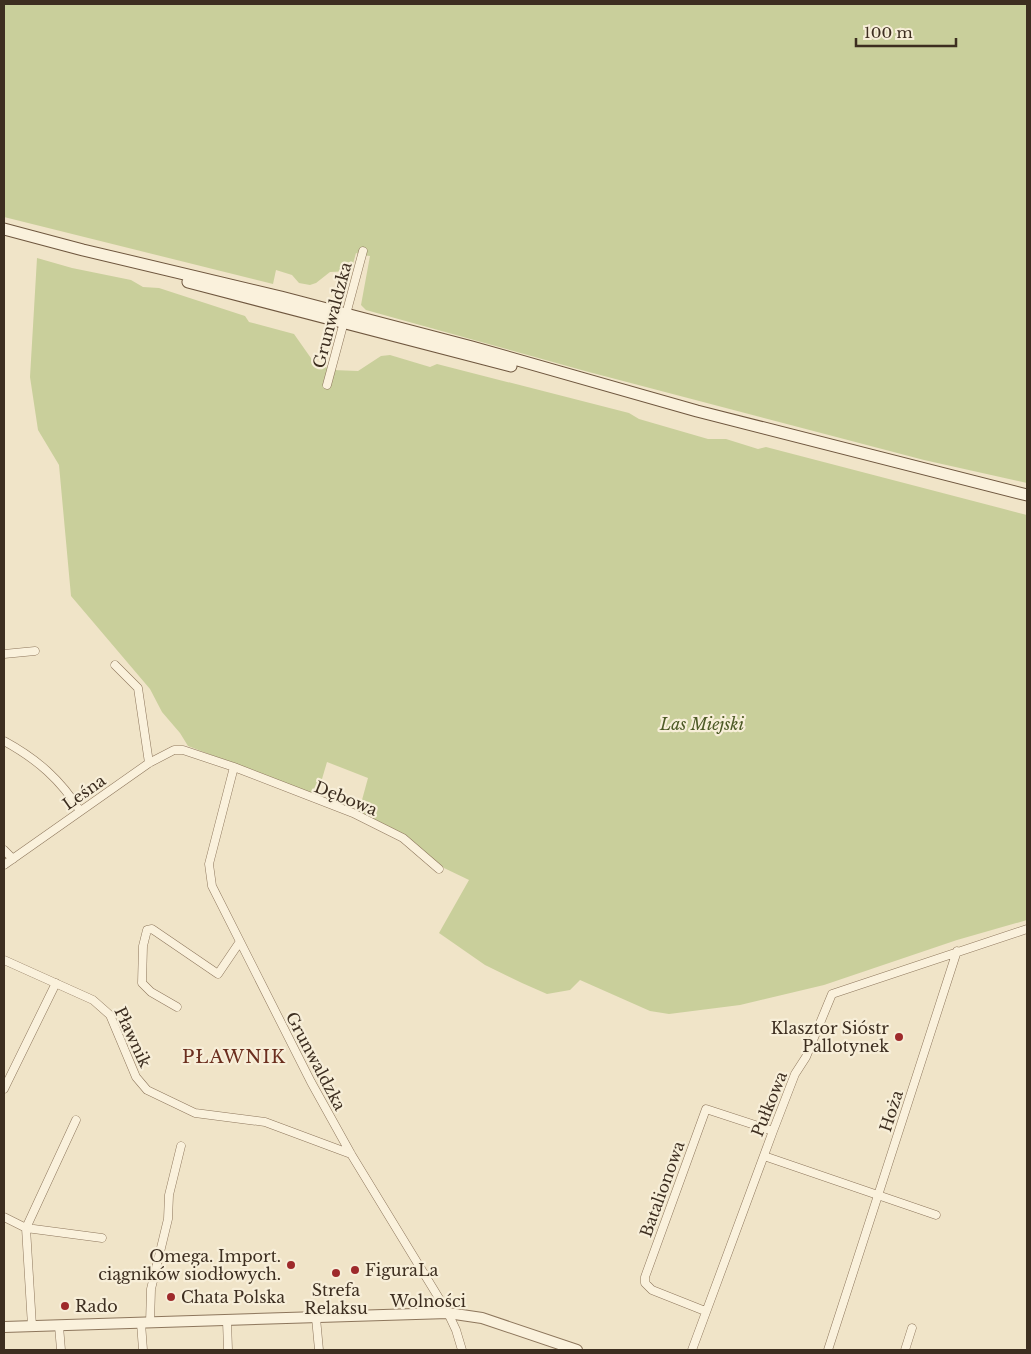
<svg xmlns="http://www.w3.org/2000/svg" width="1031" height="1354" viewBox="0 0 1031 1354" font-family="'Libre Baskerville',serif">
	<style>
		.green { fill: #c9cf9b }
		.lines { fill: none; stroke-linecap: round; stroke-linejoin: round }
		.minor-casing { stroke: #8d765c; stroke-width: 9 }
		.tertiary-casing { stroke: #8d765c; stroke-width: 12 }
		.secondary-casing { stroke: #6f573f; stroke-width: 13 }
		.minor { stroke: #faf1dc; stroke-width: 8 }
		.tertiary { stroke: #faf1dc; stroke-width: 10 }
		.secondary { stroke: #faf1dc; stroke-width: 11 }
		.poi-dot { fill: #9e2a2b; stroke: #f7eed8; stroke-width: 2 }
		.labels { text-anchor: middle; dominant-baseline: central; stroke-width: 4.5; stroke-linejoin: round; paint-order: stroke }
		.street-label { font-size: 16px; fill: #3d2e20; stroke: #f7eed8 }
		.park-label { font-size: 16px; font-style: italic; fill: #4d5a26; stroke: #f7eed8 }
		.poi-label { font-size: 16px; fill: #3d2e20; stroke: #f7eed8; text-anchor: start }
		.neighbourhood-label { font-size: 18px; letter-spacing: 1px; fill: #6b2e1e; stroke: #f7eed8 }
	</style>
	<rect width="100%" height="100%" fill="#f0e4c8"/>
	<path class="green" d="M 4,4 L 1027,4 L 1027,483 L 924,460 L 585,371 L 366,310 L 361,305 L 370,256 L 363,255 L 333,370 L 358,371 L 381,356 L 390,355 L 430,367 L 437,364 L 629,413 L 639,419 L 708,439 L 726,439 L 758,449 L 766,447 L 1027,515 L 1027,920 L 957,940 L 824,985 L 740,1005 L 669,1014 L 650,1011 L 580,980 L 570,990 L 547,994 L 522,983 L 485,965 L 439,933 L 469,880 L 444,868 L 404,835 L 359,811 L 368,778 L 327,762 L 317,796 L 188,746 L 180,733 L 162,712 L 150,689 L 71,596 L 59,465 L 38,430 L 30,377 L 37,258 L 72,268 L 131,280 L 143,287 L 159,288 L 245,316 L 249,322 L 294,334 L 313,361 L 332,370 L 363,255 L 356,253 L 351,271 L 330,272 L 316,283 L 310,285 L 299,283 L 292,275 L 276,270 L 273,284 L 4,217 Z"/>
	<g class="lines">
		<defs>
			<path id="minor" d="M 327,385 L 363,251
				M 4,654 L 35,651
				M 115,665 L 138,688 L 149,763
				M 4,741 C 37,759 61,780 80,811
				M 234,767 L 209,864 L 212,886 L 311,1082 L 351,1154 L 448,1313 L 456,1330 L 462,1350
				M 4,850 L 13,859
				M 4,865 L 149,763 L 174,750 L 183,750 L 234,767 L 353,813 L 403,838 L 439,869
				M 4,960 L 93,1000 L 110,1015 L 136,1077 L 147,1090 L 195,1113 L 265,1122 L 351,1154
				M 177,1007 L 151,992 L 142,983 L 143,946 L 147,930 L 152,929 L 218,974 L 239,943
				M 4,1089 L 56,983
				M 764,1156 L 936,1215
				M 4,1217 L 26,1228 L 102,1238
				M 705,1311 L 652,1290 L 645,1283 L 645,1277 L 706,1109 L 773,1131
				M 316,1318 L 319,1350
				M 227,1321 L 228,1350
				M 141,1323 L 143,1350
				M 150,1323 L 151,1289 L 168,1219 L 169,1195 L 181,1146
				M 32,1326 L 26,1228 L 76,1120
				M 59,1326 L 61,1350
				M 692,1350 L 773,1131 L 795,1074 L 806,1057 L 832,994 L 1027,929
				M 828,1350 L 957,951
				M 905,1350 L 912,1328"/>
			<path id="tertiary" d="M 4,1327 L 448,1313 L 482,1318 L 577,1350"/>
			<path id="secondary" d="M 4,229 L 83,250 L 281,297 L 472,347 L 697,411 L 1027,495
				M 188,282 L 511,366"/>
		</defs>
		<use href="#minor" class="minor-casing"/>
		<use href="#tertiary" class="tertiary-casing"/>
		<use href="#secondary" class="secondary-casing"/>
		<use href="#minor" class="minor"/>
		<use href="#tertiary" class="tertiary"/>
		<use href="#secondary" class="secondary"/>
	</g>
	<g class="poi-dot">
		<circle cx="899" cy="1037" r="5"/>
		<circle cx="291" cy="1265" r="5"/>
		<circle cx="355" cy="1270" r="5"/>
		<circle cx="336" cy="1273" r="5"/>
		<circle cx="171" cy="1297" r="5"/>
		<circle cx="65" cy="1306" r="5"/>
	</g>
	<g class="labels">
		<g class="street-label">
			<text transform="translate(332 315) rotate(-75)">Grunwaldzka</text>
			<text transform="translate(84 792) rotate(-35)">Leśna</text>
			<text transform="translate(346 798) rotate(22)">Dębowa</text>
			<text transform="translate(133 1037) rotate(65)">Pławnik</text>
			<text transform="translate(316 1061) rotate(62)">Grunwaldzka</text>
			<text transform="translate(769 1104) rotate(-68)">Pułkowa</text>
			<text transform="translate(891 1111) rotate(-72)">Hoża</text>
			<text transform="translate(662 1189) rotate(-70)">Batalionowa</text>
			<text x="428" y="1301">Wolności</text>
		</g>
		<g class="park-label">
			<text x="702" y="724">Las Miejski</text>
		</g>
		<g class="poi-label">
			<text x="889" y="1028" text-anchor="end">Klasztor Sióstr<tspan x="889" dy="18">Pallotynek</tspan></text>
			<text x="281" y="1256" text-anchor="end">Omega. Import.<tspan x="281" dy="18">ciągników siodłowych.</tspan></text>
			<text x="365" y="1270">FiguraLa</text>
			<text x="336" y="1290" text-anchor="middle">Strefa<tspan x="336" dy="18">Relaksu</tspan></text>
			<text x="181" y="1297">Chata Polska</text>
			<text x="75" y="1306">Rado</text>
		</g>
		<g class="neighbourhood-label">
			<text x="234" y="1057">PŁAWNIK</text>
		</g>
	</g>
	<rect width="1031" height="1354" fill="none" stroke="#3d2e20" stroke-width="10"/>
	<path d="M856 38v8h100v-8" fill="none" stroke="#3d2e20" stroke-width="2.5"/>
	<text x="864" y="38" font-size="15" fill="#3d2e20" stroke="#f7eed8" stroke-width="4" paint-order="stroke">100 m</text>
</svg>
